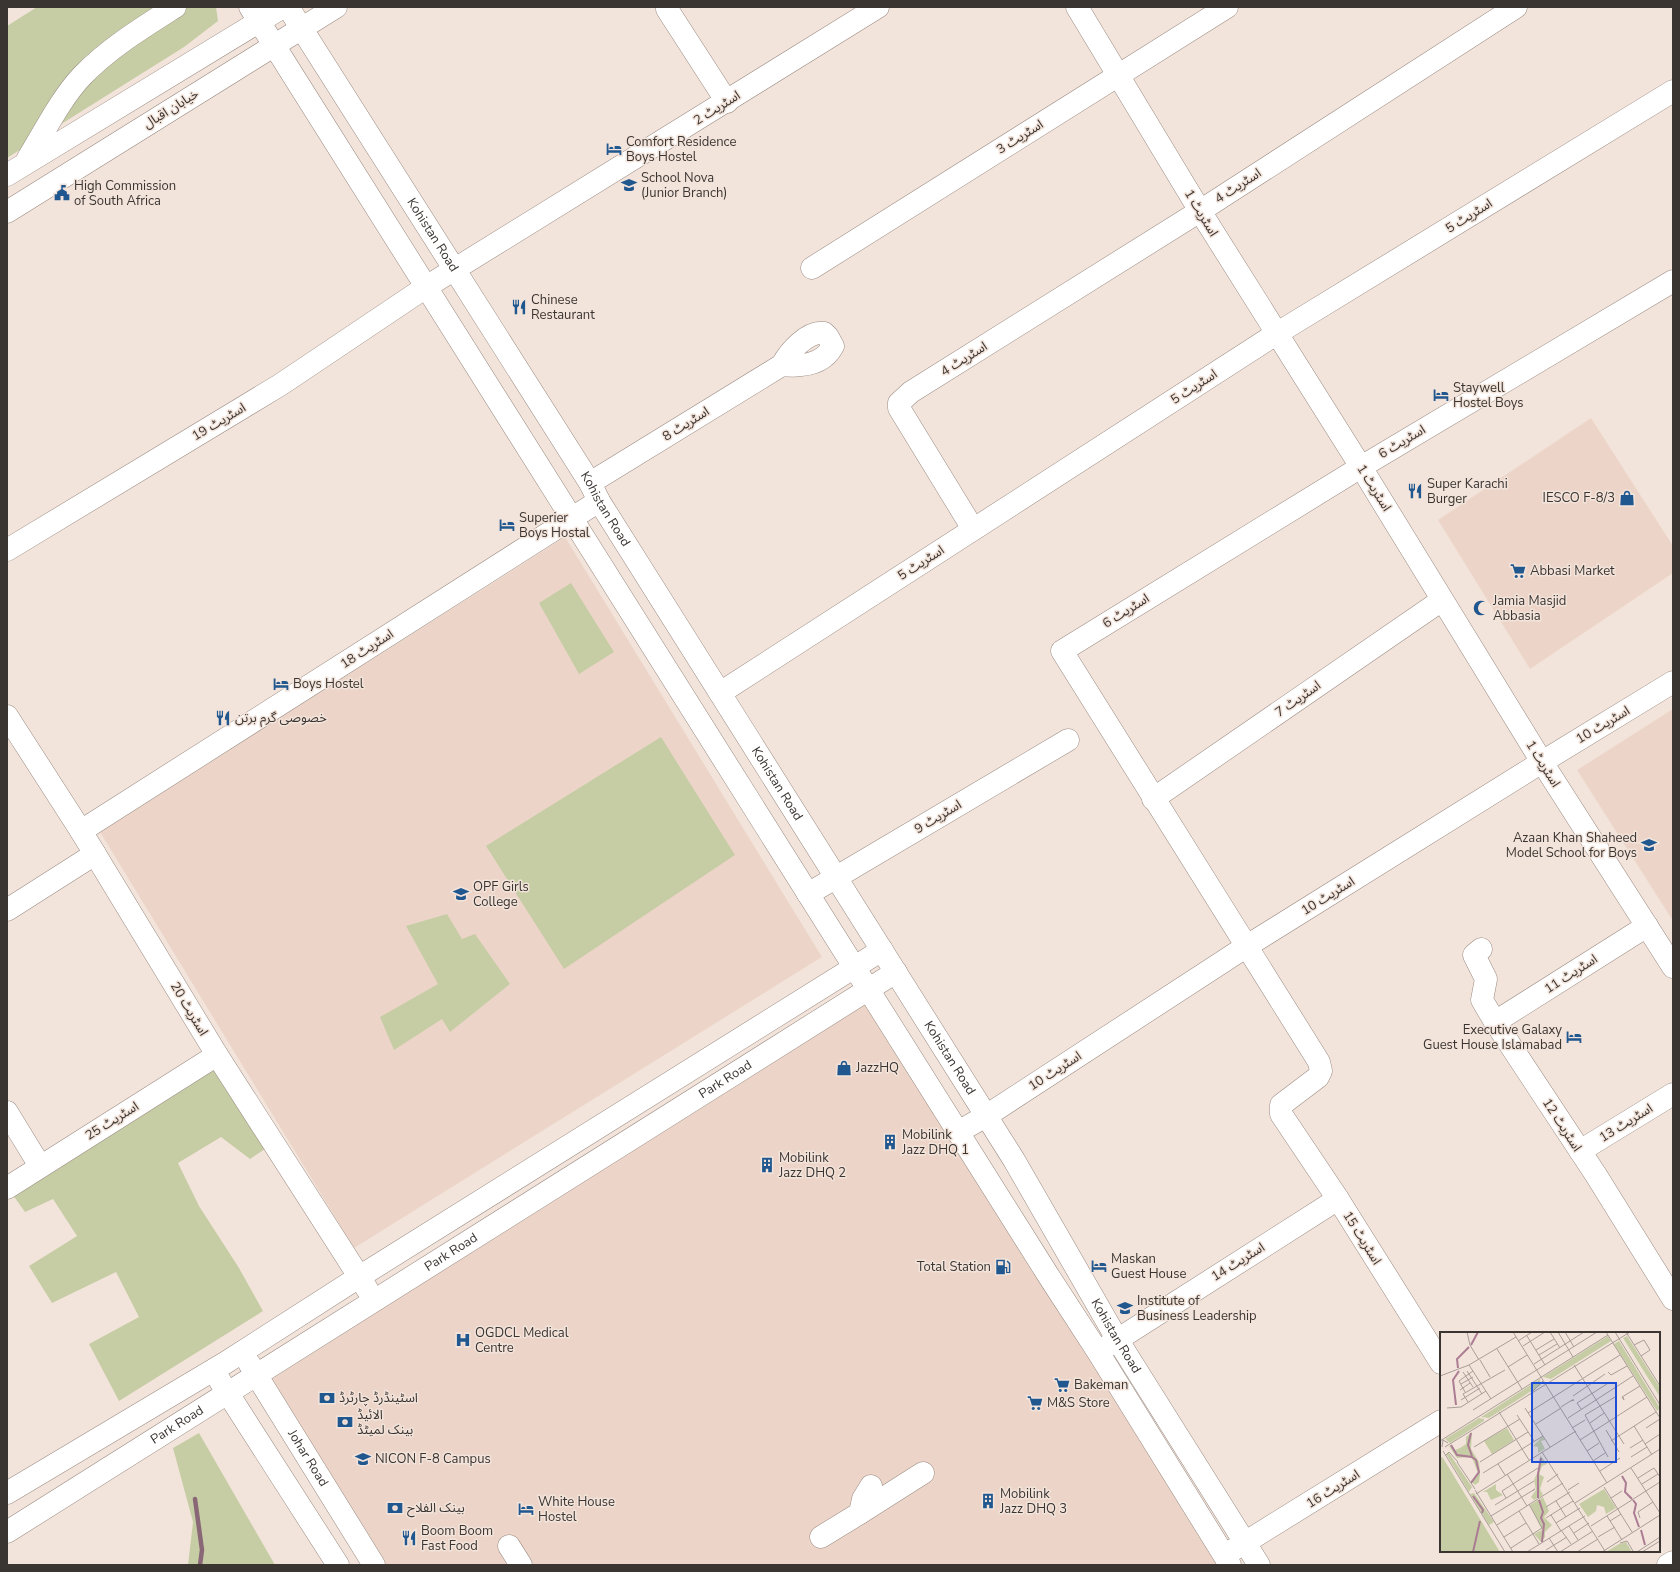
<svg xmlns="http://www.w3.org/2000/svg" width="1680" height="1572" viewBox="0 0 1680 1572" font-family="'Nunito Sans','Noto Sans Arabic',sans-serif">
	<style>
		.built { fill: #ecd5c8 }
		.green { fill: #c6cda4 }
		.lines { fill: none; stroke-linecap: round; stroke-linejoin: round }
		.stream { stroke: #896776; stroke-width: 4.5 }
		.minor-casing { stroke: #9b8c84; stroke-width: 23 }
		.major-casing { stroke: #9b8c84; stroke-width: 23 }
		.minor { stroke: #fff; stroke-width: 22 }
		.major { stroke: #fff; stroke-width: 22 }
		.labels { text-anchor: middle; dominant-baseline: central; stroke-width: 3; stroke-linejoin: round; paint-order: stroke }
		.street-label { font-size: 13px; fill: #3b3532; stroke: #f3e4db }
		.poi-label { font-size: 13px; fill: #3b3532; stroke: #f3e4db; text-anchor: start }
		.inset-river { fill: none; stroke: #ab7c93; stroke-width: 2 }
		.inset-road { fill: none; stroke: #a99e97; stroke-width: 1 }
		.view { fill: #1d4ed8; fill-opacity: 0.15; stroke: #1d4ed8; stroke-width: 2 }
		.inset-edge { fill: none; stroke: #3b3532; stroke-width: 2 }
	</style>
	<rect width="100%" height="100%" fill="#f3e4db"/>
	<path class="built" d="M 1591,418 L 1673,546 L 1673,573 L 1530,669 L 1438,520 Z
		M 565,537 L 822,957 L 354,1248 L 100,832 Z
		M 1673,709 L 1673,921 L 1577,770 Z
		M 868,990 L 1230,1565 L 374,1565 L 256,1376 Z"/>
	<path class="green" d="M 37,7 L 216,7 L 218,21 L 184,47 L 7,158 L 7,26 Z
		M 571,583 L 614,652 L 579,674 L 539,603 Z
		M 661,737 L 735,855 L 564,969 L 486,846 Z
		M 447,914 L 462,939 L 475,934 L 510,984 L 450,1032 L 442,1019 L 394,1050 L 380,1017 L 438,984 L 406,926 Z
		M 216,1066 L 265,1149 L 250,1159 L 221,1137 L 178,1163 L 199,1206 L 239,1268 L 263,1311 L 119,1401 L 89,1344 L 139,1317 L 116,1272 L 52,1303 L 29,1266 L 77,1236 L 53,1199 L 25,1212 L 10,1191 Z
		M 199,1433 L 275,1565 L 188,1565 L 193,1522 L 173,1448 Z"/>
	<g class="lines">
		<path class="stream" d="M 195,1499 L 202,1550 L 200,1565"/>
		<defs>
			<g id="minor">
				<path d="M 250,7 L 1048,1275 L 1098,1352 L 1230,1565"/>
				<path id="s1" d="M 288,7 L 590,483 L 599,501 L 1014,1160 L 1117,1339 L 1259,1565"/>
				<path d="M 1077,7 L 1200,211 L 1361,467 L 1542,762 L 1673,967"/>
				<path d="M 667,9 L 727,102"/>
				<path d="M 812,268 L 1227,7"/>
				<path d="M 590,483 L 782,365 C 789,352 807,331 824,333 L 828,337 L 833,346 C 823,365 801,367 782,365"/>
				<path d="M 973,529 L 899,408 L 899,403 L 911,392 L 1200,211 L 1516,7"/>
				<path d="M 7,550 L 280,385 L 426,287 L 878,7"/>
				<path d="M 720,693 L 1276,334 L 1673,91"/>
				<path d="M 7,716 L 81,831 L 217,1055 L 367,1289"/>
				<path d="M 1153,799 L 1442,600"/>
				<path d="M 81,831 L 599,501"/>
				<path d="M 808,894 L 1068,740"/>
				<path d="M 7,910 L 95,854"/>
				<path d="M 1481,949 L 1474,955 L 1486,979 L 1482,1000 L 1495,1022 L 1596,1175 L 1673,1299"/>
				<path d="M 1495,1022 L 1647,926"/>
				<path d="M 7,1112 L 40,1166"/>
				<path d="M 958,1132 L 986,1116 L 1247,946 L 1542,762 L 1673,682"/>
				<path d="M 1580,1151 L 1673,1094"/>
				<path d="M 7,1188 L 217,1055"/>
				<path d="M 1106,1347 L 1338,1199"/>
				<path id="s2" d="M 249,1363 L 374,1565"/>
				<path d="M 1441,1363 L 1338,1199 L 1281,1114 L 1281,1105 L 1318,1077 L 1321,1071 L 1319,1062 L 1062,651 L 1361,467 L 1673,281"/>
				<path d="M 220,1381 L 338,1565"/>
				<path d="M 7,1493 L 225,1363 L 359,1277 L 882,950"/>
				<path d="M 860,1513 L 923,1473"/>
				<path id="s3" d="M 7,1532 L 896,972"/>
				<path d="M 821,1537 L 860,1513 L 863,1499 L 871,1486"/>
				<path d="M 509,1546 L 521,1565"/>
				<path d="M 1233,1550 L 1441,1421"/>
				<path d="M 1668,1565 L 1673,1562"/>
			</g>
			<path id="major" d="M 27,160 C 43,134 61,98 82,76 C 109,48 142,28 175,7
				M 7,175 L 283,7
				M 7,212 L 336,7"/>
		</defs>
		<use href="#minor" class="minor-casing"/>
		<use href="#major" class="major-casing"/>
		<use href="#minor" class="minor"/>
		<use href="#major" class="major"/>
	</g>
	<defs>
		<symbol id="hotel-bare" viewBox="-9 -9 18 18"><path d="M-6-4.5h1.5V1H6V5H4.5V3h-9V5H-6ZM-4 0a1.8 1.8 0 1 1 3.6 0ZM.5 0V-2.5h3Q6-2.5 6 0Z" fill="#21578f" stroke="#f3e4db" stroke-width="2.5" paint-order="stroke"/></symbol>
		<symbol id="school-bare" viewBox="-9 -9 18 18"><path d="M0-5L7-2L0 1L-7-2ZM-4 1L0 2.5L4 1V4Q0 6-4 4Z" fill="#21578f" stroke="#f3e4db" stroke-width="2.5" paint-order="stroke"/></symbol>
		<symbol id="civic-bare" viewBox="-9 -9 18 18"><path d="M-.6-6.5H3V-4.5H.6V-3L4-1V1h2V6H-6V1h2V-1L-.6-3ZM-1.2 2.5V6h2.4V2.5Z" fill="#21578f" stroke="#f3e4db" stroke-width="2.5" paint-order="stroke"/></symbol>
		<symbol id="restaurant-bare" viewBox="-9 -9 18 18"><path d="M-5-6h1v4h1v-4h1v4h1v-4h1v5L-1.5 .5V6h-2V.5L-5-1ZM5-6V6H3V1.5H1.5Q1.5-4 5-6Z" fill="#21578f" stroke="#f3e4db" stroke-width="2.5" paint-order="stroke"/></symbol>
		<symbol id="shop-bare" viewBox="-9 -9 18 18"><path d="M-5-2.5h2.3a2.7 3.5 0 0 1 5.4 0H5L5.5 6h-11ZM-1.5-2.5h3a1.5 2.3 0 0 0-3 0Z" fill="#21578f" stroke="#f3e4db" stroke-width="2.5" paint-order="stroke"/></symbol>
		<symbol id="supermarket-bare" viewBox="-9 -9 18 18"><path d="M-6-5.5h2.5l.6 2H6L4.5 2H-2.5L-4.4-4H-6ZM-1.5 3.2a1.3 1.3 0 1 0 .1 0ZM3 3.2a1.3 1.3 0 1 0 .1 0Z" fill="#21578f" stroke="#f3e4db" stroke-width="2.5" paint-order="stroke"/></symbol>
		<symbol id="mosque-bare" viewBox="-9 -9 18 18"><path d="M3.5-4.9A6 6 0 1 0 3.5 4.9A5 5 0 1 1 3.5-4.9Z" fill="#21578f" stroke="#f3e4db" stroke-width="2.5" paint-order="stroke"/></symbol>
		<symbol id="university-bare" viewBox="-9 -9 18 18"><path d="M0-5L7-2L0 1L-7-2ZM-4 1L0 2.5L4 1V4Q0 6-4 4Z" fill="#21578f" stroke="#f3e4db" stroke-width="2.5" paint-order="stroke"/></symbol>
		<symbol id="building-bare" viewBox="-9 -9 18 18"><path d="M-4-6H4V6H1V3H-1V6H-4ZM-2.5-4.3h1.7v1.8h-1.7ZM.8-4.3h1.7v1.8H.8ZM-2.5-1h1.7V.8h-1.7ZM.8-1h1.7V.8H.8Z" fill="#21578f" stroke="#f3e4db" stroke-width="2.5" paint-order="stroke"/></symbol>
		<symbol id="fuel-bare" viewBox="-9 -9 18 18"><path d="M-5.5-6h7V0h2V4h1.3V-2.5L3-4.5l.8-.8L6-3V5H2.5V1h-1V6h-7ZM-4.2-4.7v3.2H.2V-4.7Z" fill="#21578f" stroke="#f3e4db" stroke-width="2.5" paint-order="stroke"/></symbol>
		<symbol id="hospital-bare" viewBox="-9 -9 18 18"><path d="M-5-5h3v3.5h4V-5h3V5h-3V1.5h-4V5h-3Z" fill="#21578f" stroke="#f3e4db" stroke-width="2.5" paint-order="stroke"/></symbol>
		<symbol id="bank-bare" viewBox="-9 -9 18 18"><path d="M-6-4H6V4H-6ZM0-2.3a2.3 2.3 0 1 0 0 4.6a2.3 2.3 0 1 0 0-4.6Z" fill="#21578f" stroke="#f3e4db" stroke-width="2.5" paint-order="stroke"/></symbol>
	</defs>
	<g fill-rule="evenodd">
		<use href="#hotel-bare" x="603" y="138" width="22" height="22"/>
		<use href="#school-bare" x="618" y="174" width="22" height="22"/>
		<use href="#civic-bare" x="51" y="182" width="22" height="22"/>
		<use href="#restaurant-bare" x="508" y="296" width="22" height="22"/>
		<use href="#hotel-bare" x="1430" y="384" width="22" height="22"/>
		<use href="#restaurant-bare" x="1404" y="480" width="22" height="22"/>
		<use href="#shop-bare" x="1616" y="487" width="22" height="22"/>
		<use href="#hotel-bare" x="496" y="514" width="22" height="22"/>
		<use href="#supermarket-bare" x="1507" y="560" width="22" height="22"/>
		<use href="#mosque-bare" x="1470" y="597" width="22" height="22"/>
		<use href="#hotel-bare" x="270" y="673" width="22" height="22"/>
		<use href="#restaurant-bare" x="212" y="707" width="22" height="22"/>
		<use href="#school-bare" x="1638" y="834" width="22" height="22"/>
		<use href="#university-bare" x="450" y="883" width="22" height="22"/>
		<use href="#hotel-bare" x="1563" y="1026" width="22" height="22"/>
		<use href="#shop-bare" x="833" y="1057" width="22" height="22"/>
		<use href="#building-bare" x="879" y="1131" width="22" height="22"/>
		<use href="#building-bare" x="756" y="1154" width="22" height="22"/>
		<use href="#hotel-bare" x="1088" y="1255" width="22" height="22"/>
		<use href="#fuel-bare" x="992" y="1256" width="22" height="22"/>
		<use href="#university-bare" x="1114" y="1297" width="22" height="22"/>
		<use href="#hospital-bare" x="452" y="1329" width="22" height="22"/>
		<use href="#supermarket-bare" x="1051" y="1374" width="22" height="22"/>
		<use href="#bank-bare" x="316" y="1387" width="22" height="22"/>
		<use href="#supermarket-bare" x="1024" y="1392" width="22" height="22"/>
		<use href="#bank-bare" x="334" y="1411" width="22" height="22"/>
		<use href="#university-bare" x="352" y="1448" width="22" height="22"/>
		<use href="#building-bare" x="977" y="1490" width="22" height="22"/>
		<use href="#bank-bare" x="384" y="1497" width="22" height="22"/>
		<use href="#hotel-bare" x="515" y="1498" width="22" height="22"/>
		<use href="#restaurant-bare" x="398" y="1527" width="22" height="22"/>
	</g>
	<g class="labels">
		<g class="street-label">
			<text transform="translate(717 108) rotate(-32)">اسٹریٹ 2</text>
			<text transform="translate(171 109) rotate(-32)">خیابان اقبال</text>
			<text transform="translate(1020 137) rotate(-32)">اسٹریٹ 3</text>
			<text transform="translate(1238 186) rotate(-33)">اسٹریٹ 4</text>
			<text transform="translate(1201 213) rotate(59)">اسٹریٹ 1</text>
			<text transform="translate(1469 216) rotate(-32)">اسٹریٹ 5</text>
			<text stroke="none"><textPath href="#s1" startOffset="270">Kohistan Road</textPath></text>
			<text transform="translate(964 359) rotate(-32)">اسٹریٹ 4</text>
			<text transform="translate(1194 387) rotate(-33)">اسٹریٹ 5</text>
			<text transform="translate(219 422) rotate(-31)">اسٹریٹ 19</text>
			<text transform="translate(686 424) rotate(-32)">اسٹریٹ 8</text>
			<text transform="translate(1402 442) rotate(-31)">اسٹریٹ 6</text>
			<text transform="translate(1374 488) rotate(58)">اسٹریٹ 1</text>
			<text stroke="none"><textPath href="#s1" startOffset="594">Kohistan Road</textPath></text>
			<text transform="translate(921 563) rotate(-33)">اسٹریٹ 5</text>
			<text transform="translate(1126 611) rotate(-32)">اسٹریٹ 6</text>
			<text transform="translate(367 649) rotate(-33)">اسٹریٹ 18</text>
			<text transform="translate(1298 699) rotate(-35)">اسٹریٹ 7</text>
			<text transform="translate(1603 725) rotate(-31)">اسٹریٹ 10</text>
			<text transform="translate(1543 764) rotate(58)">اسٹریٹ 1</text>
			<text stroke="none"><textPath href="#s1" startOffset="918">Kohistan Road</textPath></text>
			<text transform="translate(938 817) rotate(-31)">اسٹریٹ 9</text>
			<text transform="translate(1328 896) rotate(-32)">اسٹریٹ 10</text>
			<text transform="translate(1571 974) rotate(-33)">اسٹریٹ 11</text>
			<text transform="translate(189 1009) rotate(59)">اسٹریٹ 20</text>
			<text stroke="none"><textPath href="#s1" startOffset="1242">Kohistan Road</textPath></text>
			<text transform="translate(1055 1071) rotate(-33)">اسٹریٹ 10</text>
			<text stroke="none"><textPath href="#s3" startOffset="849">Park Road</textPath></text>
			<text transform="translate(112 1121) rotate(-32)">اسٹریٹ 25</text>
			<text transform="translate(1626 1123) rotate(-32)">اسٹریٹ 13</text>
			<text transform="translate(1562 1125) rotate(57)">اسٹریٹ 12</text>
			<text transform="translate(1362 1238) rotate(58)">اسٹریٹ 15</text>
			<text stroke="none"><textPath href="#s3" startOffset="525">Park Road</textPath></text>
			<text transform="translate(1238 1262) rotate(-32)">اسٹریٹ 14</text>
			<text stroke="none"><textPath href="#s1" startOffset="1566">Kohistan Road</textPath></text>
			<text stroke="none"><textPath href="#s3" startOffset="201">Park Road</textPath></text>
			<text stroke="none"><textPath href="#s2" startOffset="112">Johar Road</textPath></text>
			<text transform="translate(1333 1489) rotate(-32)">اسٹریٹ 16</text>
		</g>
		<g class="poi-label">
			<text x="626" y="142">Comfort Residence<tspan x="626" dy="15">Boys Hostel</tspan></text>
			<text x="641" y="178">School Nova<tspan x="641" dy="15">(Junior Branch)</tspan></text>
			<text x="74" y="186">High Commission<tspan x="74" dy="15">of South Africa</tspan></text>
			<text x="531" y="300">Chinese<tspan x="531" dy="15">Restaurant</tspan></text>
			<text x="1453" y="388">Staywell<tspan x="1453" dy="15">Hostel Boys</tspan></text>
			<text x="1427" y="484">Super Karachi<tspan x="1427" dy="15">Burger</tspan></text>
			<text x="1615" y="498" text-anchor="end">IESCO F-8/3</text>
			<text x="519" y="518">Superier<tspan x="519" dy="15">Boys Hostal</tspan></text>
			<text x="1530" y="571">Abbasi Market</text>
			<text x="1493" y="601">Jamia Masjid<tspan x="1493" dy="15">Abbasia</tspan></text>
			<text x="293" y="684">Boys Hostel</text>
			<text x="235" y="718">خصوصی گرم برتن</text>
			<text x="1637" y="838" text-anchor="end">Azaan Khan Shaheed<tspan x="1637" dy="15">Model School for Boys</tspan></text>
			<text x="473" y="887">OPF Girls<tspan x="473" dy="15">College</tspan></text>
			<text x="1562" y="1030" text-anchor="end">Executive Galaxy<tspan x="1562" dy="15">Guest House Islamabad</tspan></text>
			<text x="856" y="1068">JazzHQ</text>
			<text x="902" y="1135">Mobilink<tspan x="902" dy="15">Jazz DHQ 1</tspan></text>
			<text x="779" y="1158">Mobilink<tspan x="779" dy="15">Jazz DHQ 2</tspan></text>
			<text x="1111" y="1259">Maskan<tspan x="1111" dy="15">Guest House</tspan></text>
			<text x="991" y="1267" text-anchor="end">Total Station</text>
			<text x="1137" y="1301">Institute of<tspan x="1137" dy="15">Business Leadership</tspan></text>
			<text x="475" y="1333">OGDCL Medical<tspan x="475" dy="15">Centre</tspan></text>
			<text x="1074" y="1385">Bakeman</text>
			<text x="339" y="1398">اسٹینڈرڈ چارٹرڈ</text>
			<text x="1047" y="1403">M&amp;S Store</text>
			<text x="357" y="1415">الائیڈ<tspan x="357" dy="15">بینک لمیٹڈ</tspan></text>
			<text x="375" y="1459">NICON F-8 Campus</text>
			<text x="1000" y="1494">Mobilink<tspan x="1000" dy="15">Jazz DHQ 3</tspan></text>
			<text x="538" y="1502">White House<tspan x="538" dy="15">Hostel</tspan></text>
			<text x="407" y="1508">بینک الفلاح</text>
			<text x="421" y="1531">Boom Boom<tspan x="421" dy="15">Fast Food</tspan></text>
		</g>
	</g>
	<g transform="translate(1440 1332)">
		<rect width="220" height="220" fill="#f3e4db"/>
		<path d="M 168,4 L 171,9 L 111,47 L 103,45 ZM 187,4 L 220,56 L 220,65 L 183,6 ZM 179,9 L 220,76 L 217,79 L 174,12 ZM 100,47 L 101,53 L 49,86 L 41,85 ZM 39,86 L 44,87 L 44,89 L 10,111 L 5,107 ZM 67,96 L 74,108 L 52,122 L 44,109 ZM 32,100 L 31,117 L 39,130 L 40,142 L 39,150 L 35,153 L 31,149 L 38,141 L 33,128 L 30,125 L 17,126 L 9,114 L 12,113 L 15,118 L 20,116 L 26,112 L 26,105 ZM 103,104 L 105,108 L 101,109 L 105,117 L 98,121 L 98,115 L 93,114 ZM 9,121 L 32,155 L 29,160 L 6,122 ZM 100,123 L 107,132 L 102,134 L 99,142 L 104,145 L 100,157 L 103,163 L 94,168 L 91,165 L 96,158 L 94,148 L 100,135 ZM 0,124 L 3,126 L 60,220 L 0,220 ZM 56,152 L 56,158 L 63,163 L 51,168 L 47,160 L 43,160 ZM 164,157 L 176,176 L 166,182 L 164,175 L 157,173 L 156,179 L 148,185 L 139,172 ZM 34,161 L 54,190 L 49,193 L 30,162 ZM 103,165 L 109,179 L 104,185 L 112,193 L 105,200 L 105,205 L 101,210 L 94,202 L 102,198 L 90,173 ZM 186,210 L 192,220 L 166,220 L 179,212 Z" fill="#c6cda4"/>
		<path class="inset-river" d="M 31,13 L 38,0M 18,36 L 17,27 L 29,15M 16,73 L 13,48 L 19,39M 31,101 L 28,113 L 32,124M 11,113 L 17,123 L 32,125 L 36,128 L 39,140 L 31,151M 182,144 L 186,151 L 185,160 L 192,167M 33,164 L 43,178 L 42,181M 98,166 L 98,142 L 101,126M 99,168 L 103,180 L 101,186 L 104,192 L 102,210M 193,168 L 196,172 L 194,181 L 199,195M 201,198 L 205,213M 33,220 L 40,189"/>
		<path class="inset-road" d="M 27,0 L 30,13 L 39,28M 73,0 L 167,151M 110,0 L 120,16M 118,0 L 133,25M 125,0 L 134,15M 166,0 L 220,86M 175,0 L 220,73M 186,0 L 220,54M 87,4 L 105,33M 78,9 L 92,0M 194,13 L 204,8 L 210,18 L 201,24M 83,14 L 105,0M 57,17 L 82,57M 96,18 L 114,7M 99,23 L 117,12M 40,28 L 50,45M 94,32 L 144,0M 29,33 L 51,67M 134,33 L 184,112M 68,35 L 87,23M 27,39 L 42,62M 23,40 L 33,55M 168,40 L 171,43 L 187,34M 0,44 L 29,33 L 76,5M 21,52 L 33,45M 20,58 L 30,51M 93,59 L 103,49M 25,60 L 19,49 L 33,39M 133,64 L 165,42M 183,65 L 184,68 L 182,65 L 200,54M 21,68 L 40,56M 28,70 L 23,62 L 65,38M 121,75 L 132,68 L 134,68 L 131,69M 7,76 L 21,75 L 46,59M 85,76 L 110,115M 141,77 L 137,71 L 170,50M 33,78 L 157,0M 59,80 L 89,128M 88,81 L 180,23M 77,83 L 94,109M 128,86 L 193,44M 150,91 L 164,81M 96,92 L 121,76M 194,94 L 212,123M 132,96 L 145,88M 206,96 L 220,87M 166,98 L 179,120M 140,108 L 207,65M 0,109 L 168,3M 171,109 L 216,80M 205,112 L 220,102M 2,115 L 3,108 L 8,111M 5,115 L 190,0M 34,115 L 80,87M 190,116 L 203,108M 3,119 L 65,220M 147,119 L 159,111M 102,120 L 165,219M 5,124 L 9,120 L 18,130M 168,125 L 145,83 L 175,65M 191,125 L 207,115M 153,129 L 165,121M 17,130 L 35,157M 40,130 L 88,100M 58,132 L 65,143M 191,136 L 220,181M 160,139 L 180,126M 43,141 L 103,104M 67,142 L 87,174M 198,146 L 214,136 L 220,145M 107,150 L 118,142M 202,152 L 218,142M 164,155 L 192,200M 35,158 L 73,220M 128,158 L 139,151M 36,162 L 136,99M 66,166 L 62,159 L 98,136M 171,166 L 182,159M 116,169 L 126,185M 135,171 L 220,117M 55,173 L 94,149M 106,175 L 130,160M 79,179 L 99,212M 111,183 L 121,199M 51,184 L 95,157 L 92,159M 167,184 L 182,208M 106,186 L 133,169M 200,186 L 198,180 L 213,170M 170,189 L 181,182M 116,191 L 140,176M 57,193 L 123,151M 129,194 L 138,208M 151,194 L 220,150M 121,198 L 131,212M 134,201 L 149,191M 64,205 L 86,191M 158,205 L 175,195M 109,206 L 118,220M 180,211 L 187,209 L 193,219M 71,216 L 102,196 L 89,172M 106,218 L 127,205M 87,220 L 145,184M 120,220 L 153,199M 137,220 L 158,207M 162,220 L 220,183M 197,220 L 220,205M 202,220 L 220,209"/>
		<path class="view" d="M 92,51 L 176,51 L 176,130 L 92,130 Z"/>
		<rect width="220" height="220" class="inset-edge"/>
	</g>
	<rect width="1680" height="1572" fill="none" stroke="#3b3532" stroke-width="16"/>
</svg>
